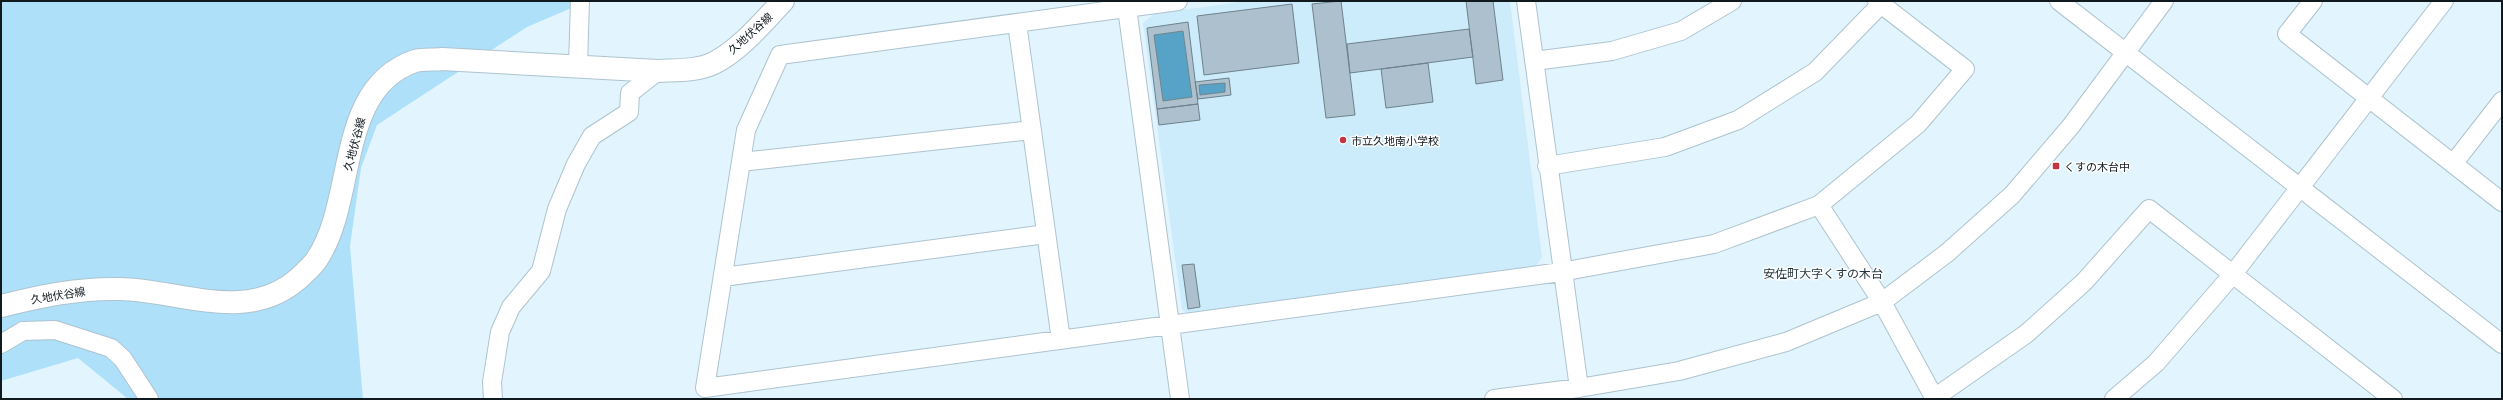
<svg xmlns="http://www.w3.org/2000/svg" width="2503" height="400" viewBox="0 0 2503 400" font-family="Manrope,'Noto Sans JP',sans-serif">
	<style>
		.built { fill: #ccebfb }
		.green { fill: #aee0fa }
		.water { fill: #56a3c7 }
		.building { fill: #acc1cd; stroke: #6d828c; fill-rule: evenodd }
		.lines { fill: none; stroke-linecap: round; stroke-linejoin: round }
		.minor-casing { stroke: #adc3cf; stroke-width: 20 }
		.major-casing { stroke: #adc3cf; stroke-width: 24 }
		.minor { stroke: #fff; stroke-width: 18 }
		.major { stroke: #fff; stroke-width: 22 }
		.poi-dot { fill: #c43441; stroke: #fefefe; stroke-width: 1.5 }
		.labels { text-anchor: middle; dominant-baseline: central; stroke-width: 3; stroke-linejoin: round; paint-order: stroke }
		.street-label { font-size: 11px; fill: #10191d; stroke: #fefefe }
		.poi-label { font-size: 11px; fill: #10191d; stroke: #fefefe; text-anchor: start }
		.neighbourhood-label { font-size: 12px; fill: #253740; stroke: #fefefe }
	</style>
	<rect width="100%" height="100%" fill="#e2f5fe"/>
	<path class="built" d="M 1246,1 L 1510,1 L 1542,257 L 1536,266 L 1187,314 L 1182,309 L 1143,23 L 1154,14 Z"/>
	<path class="green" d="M 1,1 L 588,1 L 527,27 L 377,125 L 361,168 L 350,246 L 363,399 L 128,399 L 78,358 L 1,381 Z"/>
	<path class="water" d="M 1183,31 L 1192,97 L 1163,101 L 1154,35 Z
		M 1225,83 L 1225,92 L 1200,95 L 1199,85 Z"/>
	<path class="building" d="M 1341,1 L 1355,115 L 1326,118 L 1312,4 Z
		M 1466,1 L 1493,1 L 1503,80 L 1476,84 Z
		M 1292,4 L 1299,63 L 1204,75 L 1197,16 Z
		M 1188,22 L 1198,104 L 1157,109 L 1147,28 ZM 1183,31 L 1192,97 L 1163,101 L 1154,35 Z
		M 1469,29 L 1473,57 L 1350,73 L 1347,44 Z
		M 1428,63 L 1433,102 L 1386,108 L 1381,69 Z
		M 1229,78 L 1231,95 L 1198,99 L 1195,82 ZM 1225,83 L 1225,92 L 1200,95 L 1199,85 Z
		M 1198,104 L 1200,120 L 1159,125 L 1157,109 Z
		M 1194,264 L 1200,307 L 1188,309 L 1182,265 Z"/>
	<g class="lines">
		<defs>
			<path id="minor" d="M 1178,1 L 780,55 L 746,130 L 705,388 L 1561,272 L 1714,244 L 1819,205 L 1918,124 L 1965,69 L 1877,1
				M 1526,1 L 1579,388
				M 2059,1 L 2502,344
				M 2313,1 L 2287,34 L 2502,202
				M 1127,8 L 1180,399
				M 1017,23 L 1061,340
				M 1534,61 L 1612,51 L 1681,31 L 1732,1
				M 578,65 L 580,1
				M 741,162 L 1032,130
				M 2453,164 L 2502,101
				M 1547,166 L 1665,147 L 1738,120 L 1815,72 L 1884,1
				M 1819,205 L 1882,302 L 1935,399
				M 723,277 L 1046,234
				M 1,344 L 23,331 L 55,330 L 111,348 L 123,359 L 149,399
				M 493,399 L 492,382 L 500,332 L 511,307 L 541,271 L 557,209 L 576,164 L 592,136 L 629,112 L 630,93 L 658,71
				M 1494,399 L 1579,388 L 1679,371 L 1786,342 L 1882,302 L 1947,253 L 2012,195 L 2071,126 L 2164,1
				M 1933,399 L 2026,334 L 2084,282 L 2149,209 L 2393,399
				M 2114,399 L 2156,363 L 2233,274 L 2444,1"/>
			<path id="major" d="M 1,306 C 41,296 79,288 120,289 C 180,290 246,324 298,279 C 304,273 313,266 317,259 C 357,200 335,88 415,61 C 423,59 433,60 442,59 L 658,71 C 676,70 698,71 714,63 C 740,50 763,22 783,1"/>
		</defs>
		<use href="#minor" class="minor-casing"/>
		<use href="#major" class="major-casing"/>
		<use href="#minor" class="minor"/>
		<use href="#major" class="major"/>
	</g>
	<g class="poi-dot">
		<circle cx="1343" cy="140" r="4"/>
		<rect x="2052" y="162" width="8" height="8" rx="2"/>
	</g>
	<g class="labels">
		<g class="street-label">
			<text transform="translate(750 33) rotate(-42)">久地伏谷線</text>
			<text transform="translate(354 144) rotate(-75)">久地伏谷線</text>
			<text transform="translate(58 295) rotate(-9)">久地伏谷線</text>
		</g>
		<g class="poi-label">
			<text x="1351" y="140">市立久地南小学校</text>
			<text x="2064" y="166">くすの木台中</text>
		</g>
		<g class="neighbourhood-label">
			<text x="1823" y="273">安佐町大字くすの木台</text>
		</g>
	</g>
	<rect width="2503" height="400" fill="none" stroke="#10191d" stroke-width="4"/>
</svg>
